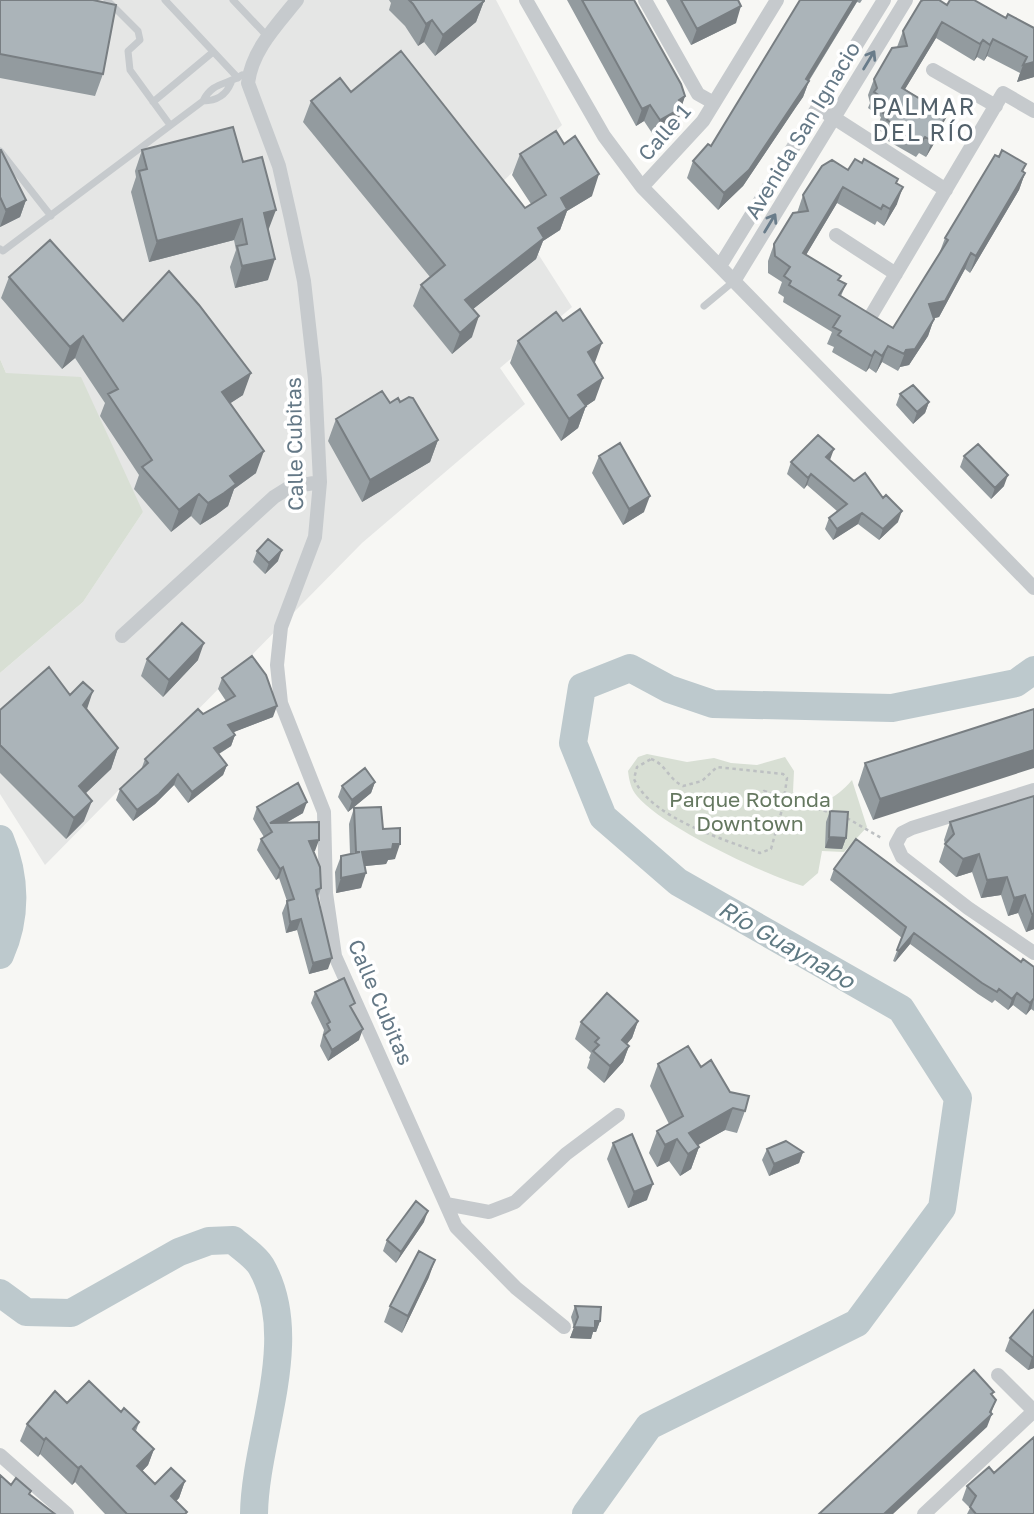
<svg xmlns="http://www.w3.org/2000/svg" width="1034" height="1514" viewBox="0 0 1034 1514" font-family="'Golos Text',sans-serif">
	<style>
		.built { fill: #e5e6e5 }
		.green { fill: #d8dfd4 }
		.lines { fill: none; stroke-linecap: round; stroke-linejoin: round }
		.river { stroke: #bdc9cd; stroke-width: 28 }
		.path { stroke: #bdc0c2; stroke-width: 2.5; stroke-dasharray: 3.5 3.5; stroke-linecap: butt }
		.lane { stroke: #c6cacd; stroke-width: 7 }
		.street { stroke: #c6cacd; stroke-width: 14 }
		.wall { fill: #939b9f }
		.shaded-wall { fill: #787e82 }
		.building { fill: #abb4b9; stroke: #787e82; stroke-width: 2 }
		.oneway { stroke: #697c8a }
		.labels { text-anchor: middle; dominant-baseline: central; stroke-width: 7; stroke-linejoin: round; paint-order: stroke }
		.street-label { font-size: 21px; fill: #647886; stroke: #fff }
		.park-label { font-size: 21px; fill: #657860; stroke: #fff }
		.neighbourhood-label { font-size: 23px; letter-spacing: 2px; fill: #53616b; stroke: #fff }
		.water-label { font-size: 23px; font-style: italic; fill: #607a83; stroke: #fff }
	</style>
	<rect width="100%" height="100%" fill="#f7f7f4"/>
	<path class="built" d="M 0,0 L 496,0 L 562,125 L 496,188 L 572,307 L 500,368 L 525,404 L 362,543 L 45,865 L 0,794 L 0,673 L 83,602 L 143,512 L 6,373 L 0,359 Z"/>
	<path class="green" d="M 0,359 L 6,373 L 81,377 L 143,512 L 83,602 L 0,673 Z
		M 647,754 L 687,762 L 714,758 L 731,763 L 757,765 L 785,757 L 794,771 L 793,792 C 812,815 838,797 852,780 L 867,827 L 844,852 L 822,851 L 818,873 L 803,886 C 765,875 661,826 637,796 C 631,789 629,780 628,771 L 638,757 Z"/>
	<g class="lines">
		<path class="river" d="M 0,839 C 16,877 17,917 0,955
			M 0,1293 L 26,1312 L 71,1313 L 179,1252 L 209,1241 L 233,1240 C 242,1248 255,1256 261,1266 C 303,1338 255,1437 254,1514
			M 586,1514 L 649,1426 L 857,1323 L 942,1208 L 958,1098 L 901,1009 L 678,882 L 603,817 L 573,743 L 582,687 L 630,668 L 669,689 L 713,704 L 892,708 L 1016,683 L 1034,670"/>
		<path class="path" d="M 651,759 C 666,764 668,779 683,786 L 702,781 L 717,767 L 783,774 L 787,778 L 783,806 L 771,849 L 760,853 C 723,839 651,818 634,779 L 637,767 Z
			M 762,798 L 764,791 L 831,813
			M 847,818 L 883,839"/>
		<path class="lane" d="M 107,0 L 138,31 L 140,40 L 128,51 L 130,70 L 170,125
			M 165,0 L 238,78
			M 233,0 L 268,37
			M 231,83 C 226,95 217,101 203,101 C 212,82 227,85 242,75
			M 153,102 L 213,52
			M 0,151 L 51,216
			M 0,249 L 3,251 L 203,101
			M 704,306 L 734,281"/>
		<path class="street" d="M 297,0 C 277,25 252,50 248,83 L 279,166 L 291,219 L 304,281 L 315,379 L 320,482 L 315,537 L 281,627 L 277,665 L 281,703 L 324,812 L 326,893 L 335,956 L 456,1227 L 516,1288 L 564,1327
			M 526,0 L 604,136 L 642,187 L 1034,588
			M 645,0 L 698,94 L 714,103
			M 933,70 L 996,106
			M 828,114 L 946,190
			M 642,187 L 703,121 L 777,0
			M 836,235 L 896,274
			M 720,266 L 884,0
			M 734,281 L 906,0
			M 872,314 L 1003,93 L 1034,111
			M 122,636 L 274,497 L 290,487 L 320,482
			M 1034,790 L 912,828 L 902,833 L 896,844 L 902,857 L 968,908 L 1034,953
			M 446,1204 L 489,1212 L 515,1202 L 566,1154 L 618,1115
			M 998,1375 L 1034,1411
			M 0,1455 L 67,1514
			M 924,1514 L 1034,1411"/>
	</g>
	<path class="wall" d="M 0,0 L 103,74 L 95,96 L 0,78 Z
		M 389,0 L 484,0 L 484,1 L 476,22 L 435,56 L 424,42 L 418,46 L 405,26 L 389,10 L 391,3 Z
		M 567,0 L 634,0 L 685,96 L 682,105 L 683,107 L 677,123 L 654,136 L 644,121 L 636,126 Z
		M 666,0 L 738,0 L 736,23 L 691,45 Z
		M 800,0 L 862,0 L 860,3 L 857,2 L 809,81 L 803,97 L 796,107 L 743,186 L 718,210 L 687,178 L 693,161 L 711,146 Z
		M 947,5 L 1006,18 L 1016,17 L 1034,77 L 1017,82 L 1020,73 L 987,56 L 984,61 L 977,57 L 974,61 L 936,38 L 905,89 L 940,111 L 939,115 L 939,135 L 926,157 L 919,153 L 916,157 L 881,137 L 883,133 L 877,129 L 881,117 L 868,108 L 870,103 L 868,95 L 874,79 L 897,47 L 903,31 Z
		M 351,92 L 525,208 L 531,204 L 512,175 L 520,154 L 592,196 L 567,211 L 560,230 L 543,241 L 536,259 L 473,309 L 472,337 L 452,354 L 413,306 L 421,285 L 430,277 L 303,122 L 311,101 Z
		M 0,150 L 26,200 L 20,217 L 0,227 Z
		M 142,150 L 243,162 L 268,230 L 268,280 L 235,288 L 230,267 L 236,250 L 234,240 L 149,262 L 131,192 L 136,177 L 135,171 Z
		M 999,157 L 1026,164 L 1023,172 L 1025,173 L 1019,190 L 970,273 L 965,269 L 939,317 L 934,318 L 928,336 L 909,365 L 900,367 L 898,371 L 882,362 L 876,373 L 869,368 L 866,372 L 832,352 L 834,347 L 827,344 L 832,332 L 783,302 L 784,297 L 778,293 L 782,282 L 768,273 L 768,261 L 774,244 L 797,213 L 803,195 L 848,170 L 897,184 L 897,204 L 884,226 L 877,221 L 875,225 L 837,203 L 806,255 L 841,276 L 839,280 L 846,284 L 841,296 L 893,328 L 939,254 L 945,238 Z
		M 9,277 L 123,321 L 243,395 L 230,403 L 256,473 L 234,489 L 228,506 L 216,515 L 200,525 L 191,516 L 171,532 L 134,489 L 139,475 L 100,416 L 105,403 L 75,358 L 62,369 L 1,298 Z
		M 518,341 L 595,400 L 586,406 L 578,428 L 561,441 L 510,363 Z
		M 900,394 L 929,402 L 925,413 L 913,424 L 896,405 Z
		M 400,402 L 438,440 L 430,462 L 362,502 L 328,441 L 336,419 L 390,403 Z
		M 599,456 L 644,512 L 623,525 L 592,473 Z
		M 964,456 L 1004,486 L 991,499 L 960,467 Z
		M 829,460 L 898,522 L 879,540 L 858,524 L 833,540 L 825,529 L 829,518 L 837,511 L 807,485 L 804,489 L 787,474 L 791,462 Z
		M 257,551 L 278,561 L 265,574 L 253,562 Z
		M 147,659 L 198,660 L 163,697 L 141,676 Z
		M 222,678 L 273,717 L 233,732 L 235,735 L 231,746 L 219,754 L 227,765 L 223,775 L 188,803 L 174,785 L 155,804 L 133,821 L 116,800 L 120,789 L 141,770 L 145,759 L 203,714 L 226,701 L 218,689 Z
		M 70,695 L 87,710 L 118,748 L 111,769 L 85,794 L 84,821 L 66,839 L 0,773 L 0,710 Z
		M 1034,709 L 873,820 L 858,785 L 865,763 Z
		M 375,782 L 371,793 L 348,812 L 338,797 L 342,786 Z
		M 1034,796 L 1034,929 L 1026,932 L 1018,913 L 1008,916 L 1001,895 L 981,898 L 972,872 L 956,877 L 939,862 L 945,844 L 944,840 L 950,822 Z
		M 257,807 L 303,813 L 286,823 L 315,851 L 313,851 L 321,888 L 318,897 L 328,969 L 309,974 L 297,930 L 286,933 L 282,913 L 287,901 L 279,878 L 276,880 L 257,850 L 261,839 L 264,837 L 253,819 Z
		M 354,808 L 383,829 L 395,859 L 388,860 L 386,864 L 365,866 L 361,888 L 336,893 L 335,872 L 341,856 L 350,854 L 349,824 Z
		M 830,811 L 846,838 L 842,849 L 825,848 L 826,822 Z
		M 834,869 L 1021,962 L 1034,967 L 1034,1011 L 1031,1009 L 1026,1015 L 1013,1005 L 1008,1010 L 995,1000 L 992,1003 L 978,994 L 910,944 L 895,962 L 893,961 L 902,938 L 830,880 Z
		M 315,992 L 352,1010 L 359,1040 L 328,1061 L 320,1046 L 324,1030 L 311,1003 Z
		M 638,1021 L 632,1038 L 627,1044 L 629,1046 L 623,1062 L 604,1083 L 587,1068 L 590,1059 L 589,1058 L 591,1053 L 575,1039 L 581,1022 Z
		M 658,1064 L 701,1067 L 730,1092 L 745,1111 L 737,1133 L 725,1130 L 697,1145 L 699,1147 L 691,1169 L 680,1176 L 669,1161 L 657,1167 L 649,1153 L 657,1131 L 669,1124 L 650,1086 Z
		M 613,1143 L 647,1200 L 628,1208 L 607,1159 Z
		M 767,1149 L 803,1152 L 799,1163 L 769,1176 L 762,1160 Z
		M 424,1222 L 396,1263 L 383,1251 L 387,1240 Z
		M 429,1277 L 402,1333 L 384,1322 L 390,1306 Z
		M 575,1306 L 600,1321 L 596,1332 L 593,1332 L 591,1339 L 570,1338 L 574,1328 L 571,1317 Z
		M 1034,1310 L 1034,1368 L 1028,1370 L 1005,1351 L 1010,1338 Z
		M 67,1403 L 121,1412 L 139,1422 L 136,1431 L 154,1449 L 148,1465 L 142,1471 L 155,1484 L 185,1481 L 179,1498 L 176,1501 L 186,1514 L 105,1514 L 75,1482 L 72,1485 L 40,1454 L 38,1457 L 20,1441 L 27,1424 Z
		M 994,1473 L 1034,1514 L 967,1514 L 970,1508 L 962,1500 L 967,1486 Z"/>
	<path class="shaded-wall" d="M 854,0 L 858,0 L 801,93 L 809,81 L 803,97 L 796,107 L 743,186 L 718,210 L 724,193 L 806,79 Z
		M 484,1 L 476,22 L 435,56 L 443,35 Z
		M 741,6 L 736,23 L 691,45 L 697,29 Z
		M 432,20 L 424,42 L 418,46 L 426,24 Z
		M 942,22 L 936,38 L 896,104 L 902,88 Z
		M 993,39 L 987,56 L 984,61 L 990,45 Z
		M 983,40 L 977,57 L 974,61 L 980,44 Z
		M 1034,62 L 1034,77 L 1017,82 L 1023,65 Z
		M 685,96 L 681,108 L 683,107 L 677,123 L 654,136 L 660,120 L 679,100 Z
		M 650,105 L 644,121 L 636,126 L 642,109 Z
		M 945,118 L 939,135 L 926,157 L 932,141 Z
		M 1025,173 L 1019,190 L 970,273 L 976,256 Z
		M 599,174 L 592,196 L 567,211 L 560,230 L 543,241 L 536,259 L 458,321 L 465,300 L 538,228 L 561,198 Z
		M 843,187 L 837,203 L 797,270 L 803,253 Z
		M 903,187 L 897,204 L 884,226 L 890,209 Z
		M 26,200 L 20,217 L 0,227 L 6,210 Z
		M 276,210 L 268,231 L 264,213 Z
		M 242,219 L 234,240 L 149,262 L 157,241 Z
		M 971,253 L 965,269 L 939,317 L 923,321 L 929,304 Z
		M 275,259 L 268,280 L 235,288 L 242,266 Z
		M 479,316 L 472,337 L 452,354 L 460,333 Z
		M 934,319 L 928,336 L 909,365 L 900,367 L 898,371 L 906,350 Z
		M 83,336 L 75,358 L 62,369 L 70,347 Z
		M 602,343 L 594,365 L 588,352 Z
		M 888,346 L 882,362 L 876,373 L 882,356 Z
		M 875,351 L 869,368 L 866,372 L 872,356 Z
		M 251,373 L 243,395 L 214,414 L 222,392 Z
		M 603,378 L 595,400 L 570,417 L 578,395 Z
		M 929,402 L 925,413 L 913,424 L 917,412 Z
		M 586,406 L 578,428 L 561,441 L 569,419 Z
		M 438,440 L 430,462 L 362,502 L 370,480 Z
		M 834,449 L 830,460 L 826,457 Z
		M 264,451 L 256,473 L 234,489 L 228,506 L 216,515 L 200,525 L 208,503 L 230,476 Z
		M 811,474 L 807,485 L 804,489 L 808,478 Z
		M 1008,475 L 1004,486 L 991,499 L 995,488 Z
		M 199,494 L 191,516 L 171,532 L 179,510 Z
		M 650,496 L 644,512 L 623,525 L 629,509 Z
		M 902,511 L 898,522 L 879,540 L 883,529 Z
		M 862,513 L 858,524 L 833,540 L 837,529 Z
		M 282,550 L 278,561 L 265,574 L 269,563 Z
		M 204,643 L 198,660 L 163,697 L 169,680 Z
		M 93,691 L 86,712 L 83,705 Z
		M 277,706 L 273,717 L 224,736 L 228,725 Z
		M 235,735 L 231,746 L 210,759 L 214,748 Z
		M 118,748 L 111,769 L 71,807 L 79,786 Z
		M 1034,750 L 1034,768 L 873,820 L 880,799 Z
		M 227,765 L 223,775 L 188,803 L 192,792 Z
		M 178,774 L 174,785 L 155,804 L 133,821 L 137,810 Z
		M 375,782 L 371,793 L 348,812 L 352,800 Z
		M 92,801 L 84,821 L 66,839 L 74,818 Z
		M 307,802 L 303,813 L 271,831 L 270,823 Z
		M 829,837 L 846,838 L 842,849 L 825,848 Z
		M 319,840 L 315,851 L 305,852 L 309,841 Z
		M 393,844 L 400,844 L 395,859 L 388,860 L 386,864 L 356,867 L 362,852 Z
		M 979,854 L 972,872 L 956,877 L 963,859 Z
		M 283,867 L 279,878 L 276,880 L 280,869 Z
		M 366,873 L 361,888 L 336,893 L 341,878 Z
		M 1007,877 L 1001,895 L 981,898 L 987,880 Z
		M 1025,895 L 1018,913 L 1008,916 L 1014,898 Z
		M 1032,914 L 1034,914 L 1034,929 L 1026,932 Z
		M 301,919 L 297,930 L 286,933 L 290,922 Z
		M 914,933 L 910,944 L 895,962 L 899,951 Z
		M 332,958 L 328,969 L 309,974 L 313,963 Z
		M 1017,993 L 1013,1005 L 1008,1010 L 1012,999 Z
		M 1034,998 L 1031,1009 L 1026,1015 L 1030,1003 Z
		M 638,1021 L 632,1038 L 616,1056 L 622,1040 Z
		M 363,1029 L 359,1040 L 328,1061 L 332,1050 Z
		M 629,1046 L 623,1062 L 604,1083 L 610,1066 Z
		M 733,1108 L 725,1130 L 686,1152 L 689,1133 Z
		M 677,1139 L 669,1161 L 657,1167 L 665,1145 Z
		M 699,1147 L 691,1169 L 680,1176 L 688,1154 Z
		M 803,1152 L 799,1163 L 769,1176 L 774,1164 Z
		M 653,1184 L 647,1200 L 628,1208 L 634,1192 Z
		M 428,1211 L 424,1222 L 396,1263 L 401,1252 Z
		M 435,1260 L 429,1277 L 402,1333 L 408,1316 Z
		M 595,1321 L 600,1321 L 596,1332 L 593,1332 L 591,1339 L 570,1338 L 574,1327 Z
		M 1032,1357 L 1034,1357 L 1034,1368 L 1028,1370 Z
		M 996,1400 L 990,1416 L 992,1414 L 987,1427 L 893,1514 L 884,1514 L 990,1412 Z
		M 46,1438 L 40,1454 L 38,1457 L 44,1440 Z
		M 154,1449 L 148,1465 L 131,1483 L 137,1466 Z
		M 81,1466 L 75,1482 L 72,1485 L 78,1468 Z
		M 185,1481 L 179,1498 L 165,1513 L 171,1496 Z"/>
	<path class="building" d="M 0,0 L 93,0 L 116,5 L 103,74 L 0,54 Z
		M 409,0 L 484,0 L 484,1 L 443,35 L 432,20 L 426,24 L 413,4 Z
		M 582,0 L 634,0 L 681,84 L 685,96 L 679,100 L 683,107 L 660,120 L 650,105 L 642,109 Z
		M 681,0 L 738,0 L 741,6 L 697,29 Z
		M 800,0 L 854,0 L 806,79 L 809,81 L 802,91 L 749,170 L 724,193 L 693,161 L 708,144 L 711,146 Z
		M 923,0 L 939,0 L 947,5 L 950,0 L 974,0 L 1006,18 L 1008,14 L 1034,28 L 1034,62 L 1023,65 L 1027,57 L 993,39 L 990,45 L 983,40 L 980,44 L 942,22 L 902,88 L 940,111 L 938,115 L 945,118 L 932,141 L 925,137 L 922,141 L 887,120 L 890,116 L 883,113 L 889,102 L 874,92 L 877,88 L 874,79 L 892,48 L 907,46 L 903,31 L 921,1 Z
		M 401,51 L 525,208 L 546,195 L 520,154 L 556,131 L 564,144 L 575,136 L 599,174 L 561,198 L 567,209 L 538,228 L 544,238 L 465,300 L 479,316 L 460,333 L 421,285 L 445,265 L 311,101 L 340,78 L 351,92 Z
		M 233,127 L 243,162 L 262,157 L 276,210 L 264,213 L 275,259 L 242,266 L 237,246 L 247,244 L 242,219 L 157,241 L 139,171 L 147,169 L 142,150 Z
		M 0,150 L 1,150 L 26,200 L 6,210 L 0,197 Z
		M 1002,150 L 1026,164 L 1022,171 L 1025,173 L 976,256 L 971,253 L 945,301 L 929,304 L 934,319 L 915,349 L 906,350 L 904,354 L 888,346 L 882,356 L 875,351 L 872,356 L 838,335 L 841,331 L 833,327 L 840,316 L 789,285 L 791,281 L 784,276 L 790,267 L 775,256 L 774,244 L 793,213 L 808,211 L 803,195 L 822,166 L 832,160 L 848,170 L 855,159 L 862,163 L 864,159 L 898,179 L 896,183 L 903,187 L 890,209 L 883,205 L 881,209 L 843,187 L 803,253 L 841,276 L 838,280 L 846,284 L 839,295 L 893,328 L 948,240 L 945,238 L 995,155 L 999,157 Z
		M 50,240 L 123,321 L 169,271 L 199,305 L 251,373 L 222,392 L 264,451 L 230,476 L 236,484 L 224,493 L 208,503 L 199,494 L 179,510 L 142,467 L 152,460 L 108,394 L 118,389 L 83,336 L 70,347 L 9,277 Z
		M 580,309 L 602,343 L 588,352 L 603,378 L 578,395 L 586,406 L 569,419 L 518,341 L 556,312 L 563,321 Z
		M 913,385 L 929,402 L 917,412 L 900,394 Z
		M 382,391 L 390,403 L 398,398 L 400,402 L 409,397 L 413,398 L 438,440 L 370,480 L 336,419 Z
		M 818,435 L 834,449 L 826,457 L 854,481 L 865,473 L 883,498 L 886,495 L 902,511 L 883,529 L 862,513 L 837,529 L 829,518 L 847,504 L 811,474 L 808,478 L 791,462 Z
		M 620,443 L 650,496 L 629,509 L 599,456 Z
		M 978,444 L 1008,475 L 995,488 L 964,456 Z
		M 268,539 L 282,550 L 269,563 L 257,551 Z
		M 182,623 L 204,643 L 169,680 L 147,659 Z
		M 252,656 L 266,675 L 277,706 L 228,725 L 235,735 L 214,748 L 227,765 L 192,792 L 178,774 L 159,794 L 137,810 L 120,789 L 148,763 L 145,759 L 198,709 L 203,714 L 235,696 L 222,678 Z
		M 49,667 L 70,695 L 83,682 L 93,691 L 83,705 L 118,748 L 79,786 L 92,801 L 74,818 L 0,745 L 0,710 Z
		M 1034,709 L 1034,750 L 880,799 L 865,763 Z
		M 365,768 L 375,782 L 352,800 L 342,786 Z
		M 298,783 L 307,802 L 270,823 L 319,822 L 319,840 L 309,841 L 320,867 L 321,888 L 316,890 L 332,958 L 313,963 L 301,919 L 290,922 L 287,901 L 294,899 L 283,867 L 280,869 L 261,839 L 272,832 L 257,807 Z
		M 1034,796 L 1034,914 L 1032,914 L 1025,895 L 1014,898 L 1007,877 L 987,880 L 979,854 L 963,859 L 945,844 L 954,834 L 950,822 Z
		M 381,807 L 383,829 L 400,828 L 400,844 L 393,844 L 392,849 L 362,852 L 366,873 L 341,878 L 341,856 L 360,852 L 356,852 L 354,808 Z
		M 830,811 L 848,812 L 846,838 L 829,837 Z
		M 856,839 L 1021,962 L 1023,959 L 1034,967 L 1034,998 L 1030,1003 L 1017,993 L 1012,999 L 999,989 L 997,992 L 982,983 L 914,933 L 899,951 L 897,950 L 906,927 L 834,869 Z
		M 344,978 L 355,1003 L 350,1006 L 363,1029 L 332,1050 L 324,1035 L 330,1030 L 327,1024 L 330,1022 L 315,992 Z
		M 607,993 L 638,1021 L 622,1040 L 629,1046 L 610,1066 L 593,1051 L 599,1045 L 595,1042 L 599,1038 L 581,1022 Z
		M 688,1046 L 701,1067 L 711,1060 L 730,1092 L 749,1096 L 745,1111 L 733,1108 L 689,1133 L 699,1147 L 688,1154 L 677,1139 L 665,1145 L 657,1131 L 683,1116 L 658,1064 Z
		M 632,1134 L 653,1184 L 634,1192 L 613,1143 Z
		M 786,1141 L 803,1152 L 774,1164 L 767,1149 Z
		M 416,1201 L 428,1211 L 401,1252 L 387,1240 Z
		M 419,1251 L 435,1260 L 408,1316 L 390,1306 Z
		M 575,1306 L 601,1307 L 600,1321 L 595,1321 L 595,1328 L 574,1327 L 578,1317 Z
		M 1034,1310 L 1034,1357 L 1032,1357 L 1010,1338 Z
		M 974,1370 L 994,1392 L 991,1394 L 996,1400 L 990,1412 L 992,1414 L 884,1514 L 819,1514 Z
		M 89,1381 L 121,1412 L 124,1408 L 139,1422 L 133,1429 L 154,1449 L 137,1466 L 155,1484 L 171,1468 L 185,1481 L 171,1496 L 187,1512 L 185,1514 L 127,1514 L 81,1466 L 78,1468 L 46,1438 L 44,1440 L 27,1424 L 55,1391 L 67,1403 Z
		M 1034,1437 L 1034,1514 L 976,1514 L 970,1507 L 976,1496 L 967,1486 L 989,1467 L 994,1473 Z
		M 0,1475 L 11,1485 L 16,1478 L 31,1491 L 29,1494 L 55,1514 L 0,1514 Z"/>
	<defs><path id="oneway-shaft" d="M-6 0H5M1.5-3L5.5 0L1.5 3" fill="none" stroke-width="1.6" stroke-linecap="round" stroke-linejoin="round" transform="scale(1.75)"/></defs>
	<g class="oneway">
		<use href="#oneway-shaft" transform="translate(869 60) rotate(-59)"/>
		<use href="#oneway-shaft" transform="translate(770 223) rotate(-59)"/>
	</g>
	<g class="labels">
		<g class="street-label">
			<text transform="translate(802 130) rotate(-59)">Avenida San Ignacio</text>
			<text transform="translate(664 132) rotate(-49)">Calle 1</text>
			<text transform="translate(294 444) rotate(-91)">Calle Cubitas</text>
			<text transform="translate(381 1002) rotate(67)">Calle Cubitas</text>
		</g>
		<g class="park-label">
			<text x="750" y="799">Parque Rotonda<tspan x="750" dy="24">Downtown</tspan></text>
		</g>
		<g class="neighbourhood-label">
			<text x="924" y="106">PALMAR<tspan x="924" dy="26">DEL RÍO</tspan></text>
		</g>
		<g class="water-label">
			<text transform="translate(787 944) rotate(30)">Río Guaynabo</text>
		</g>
	</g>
</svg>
